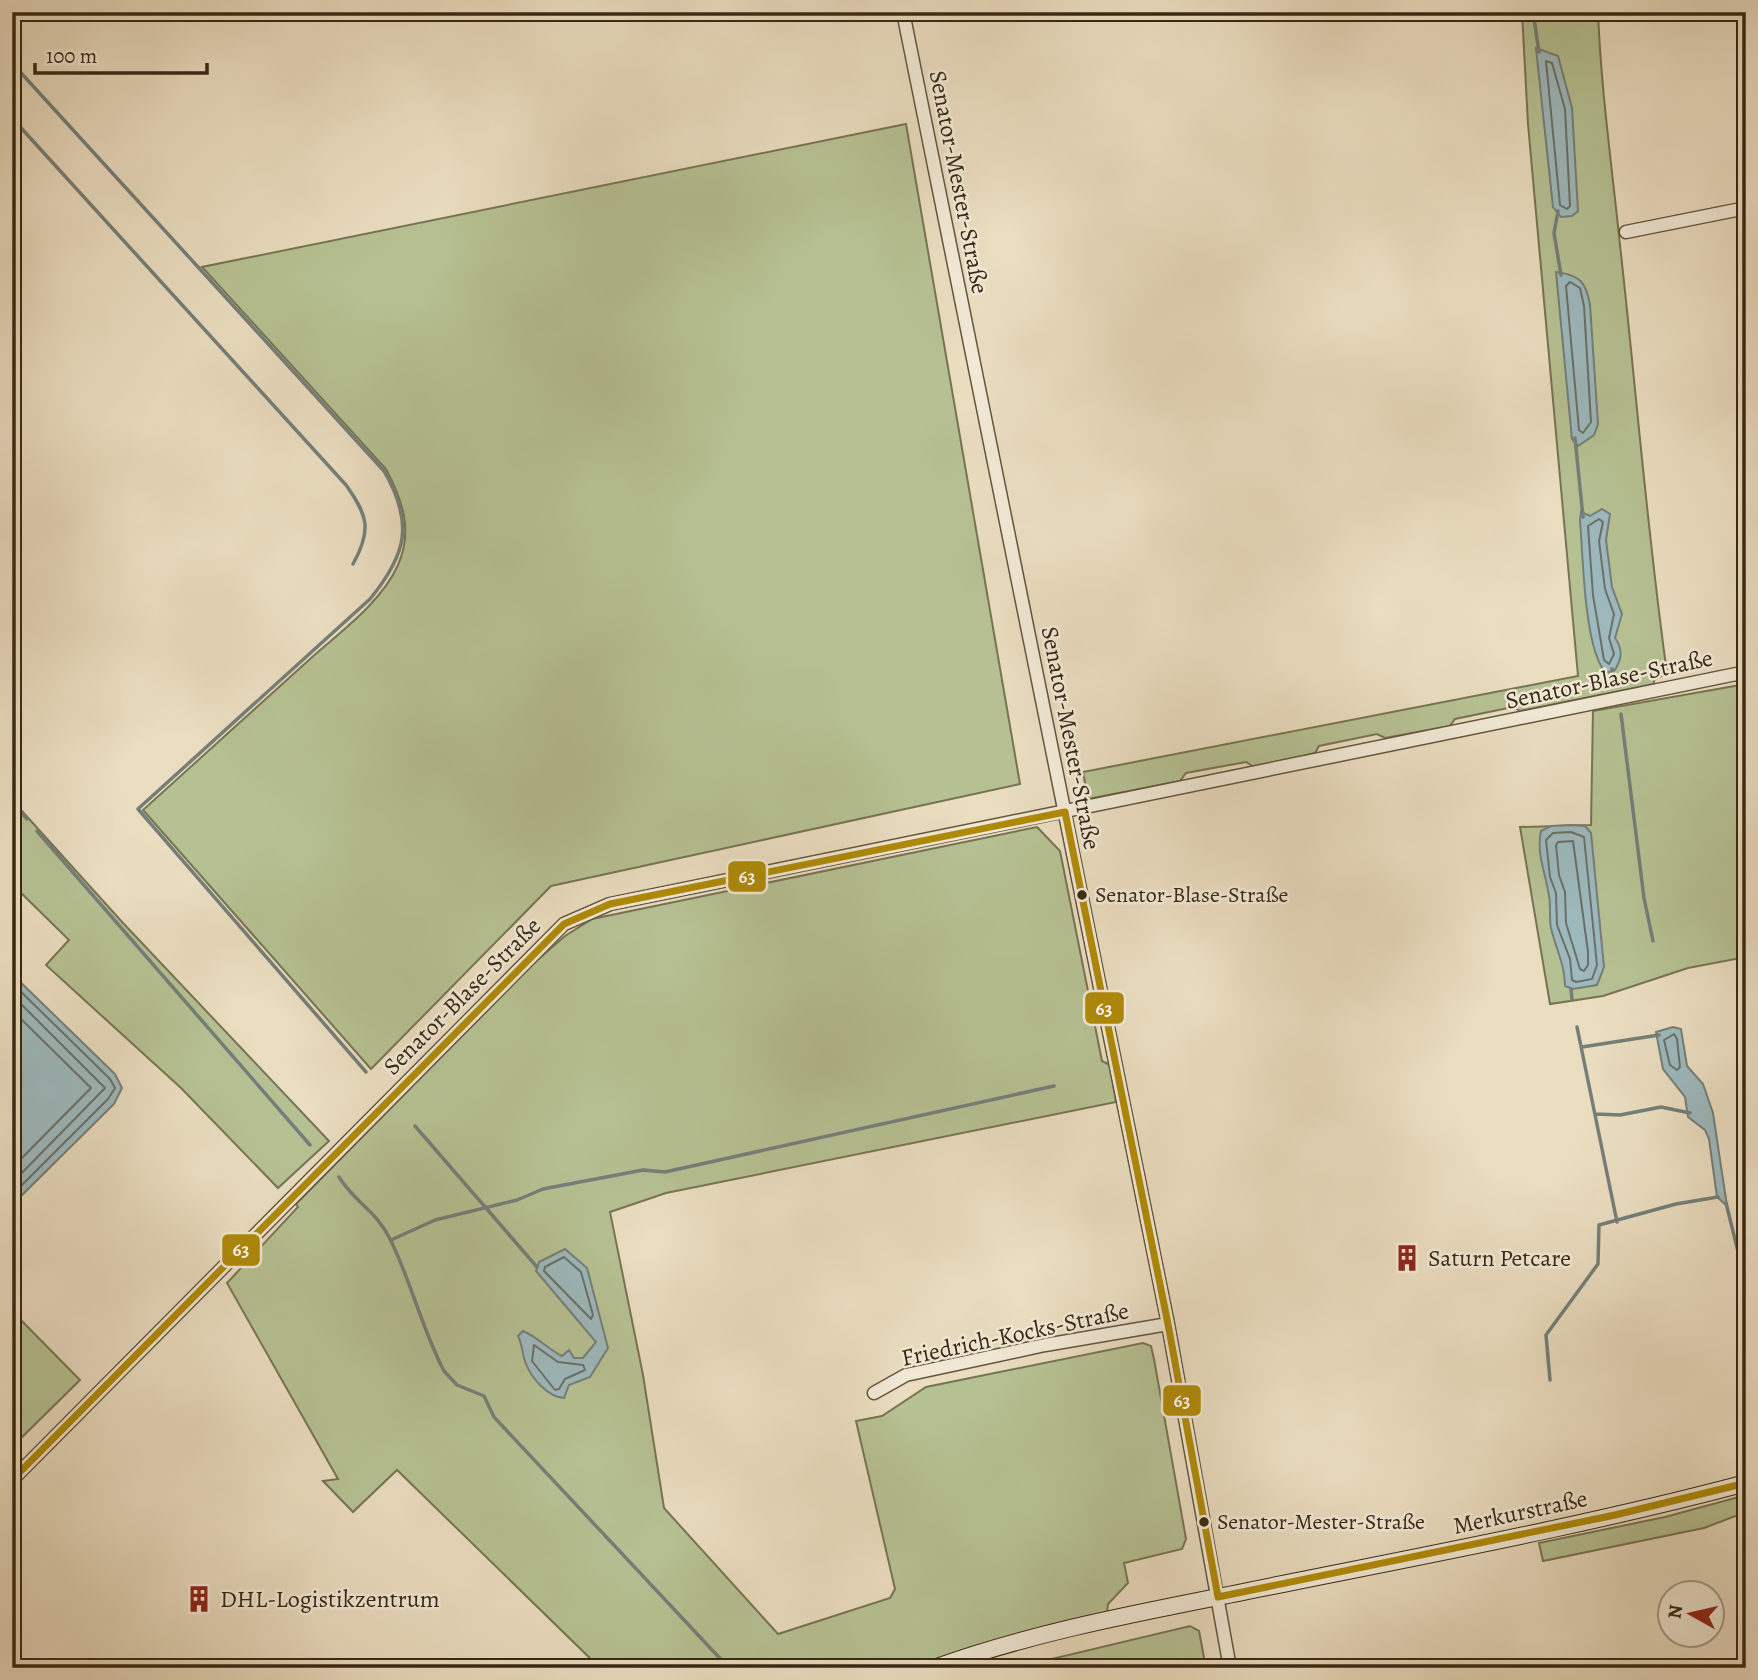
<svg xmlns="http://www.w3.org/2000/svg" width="1758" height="1680" viewBox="0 0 1758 1680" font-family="Alegreya,serif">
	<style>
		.green { fill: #b6c193; stroke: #777454; stroke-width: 2 }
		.water { fill: #9db9bd; stroke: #757f79; stroke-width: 2 }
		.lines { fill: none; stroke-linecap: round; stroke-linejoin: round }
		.shore { stroke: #6a7068; stroke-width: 2 }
		.stream { stroke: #757f79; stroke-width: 3.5 }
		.street-casing { stroke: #64553f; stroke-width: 15 }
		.secondary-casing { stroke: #382814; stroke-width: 18 }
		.street { stroke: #f1e9d6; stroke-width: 12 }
		.secondary { stroke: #f1e9d6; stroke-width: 16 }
		.bus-1-casing { stroke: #f1e9d6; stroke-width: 12 }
		.bus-1 { stroke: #af8a08; stroke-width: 7 }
		.bus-dot { fill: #382814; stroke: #f1e9d6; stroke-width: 2.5 }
		.labels { text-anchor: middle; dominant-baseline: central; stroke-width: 5; stroke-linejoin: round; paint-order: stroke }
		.bus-label { font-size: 22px; fill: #382814; stroke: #f1e9d6; text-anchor: start }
		.street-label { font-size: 24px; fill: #382814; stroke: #f1e9d6 }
		.poi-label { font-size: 24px; fill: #382814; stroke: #f1e9d6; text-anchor: start }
		.line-badge { stroke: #f1e9d6; stroke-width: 2.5 }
		.badge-label { font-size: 19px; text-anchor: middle; font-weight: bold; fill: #fff }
	</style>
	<rect width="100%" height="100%" fill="#eaddc0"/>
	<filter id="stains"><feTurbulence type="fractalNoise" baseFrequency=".00286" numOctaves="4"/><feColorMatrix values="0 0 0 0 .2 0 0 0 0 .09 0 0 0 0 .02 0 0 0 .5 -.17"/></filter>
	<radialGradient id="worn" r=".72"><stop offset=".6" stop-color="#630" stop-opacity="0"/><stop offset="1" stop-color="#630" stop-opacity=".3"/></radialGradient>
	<path class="green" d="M 1522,12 L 1598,12 C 1601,90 1612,167 1620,245 C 1636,388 1647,531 1667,673 L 1654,680 L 1654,684 L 1520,711 L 1513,707 L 1455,719 L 1450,726 L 1385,738 L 1377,734 L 1319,746 L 1315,753 L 1254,767 L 1246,762 L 1186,773 L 1180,781 L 1088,799 L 1083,772 L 1578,676 L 1528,124 Z
		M 906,124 L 1020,784 L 551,886 L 371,1069 L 143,810 C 199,760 254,709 310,659 C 340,632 381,603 398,565 C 413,531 403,501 386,469 L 202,267 Z
		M 1746,684 L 1746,957 L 1688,968 L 1603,996 L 1550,1004 L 1520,827 L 1591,825 L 1593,711 Z
		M 12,800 L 123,923 L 329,1141 L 278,1188 L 181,1088 L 46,965 L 69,940 L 12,884 Z
		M 1037,827 L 1060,851 L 1102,1061 L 1110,1065 L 1116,1102 L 666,1193 L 610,1212 L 643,1375 L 664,1508 L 778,1634 L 890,1598 L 895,1589 L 856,1421 L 882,1416 L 926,1387 L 1143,1343 L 1151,1346 L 1154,1359 L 1186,1539 L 1182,1549 L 1124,1563 L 1128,1583 L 1108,1604 L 1107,1612 L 1027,1631 L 915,1668 L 600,1668 L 397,1470 L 353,1512 L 323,1481 L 338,1479 L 227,1283 L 298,1207 L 296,1204 L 534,963 L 565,936 L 592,919 Z
		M 12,1311 L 80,1380 L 12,1447 Z
		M 1746,1495 L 1746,1512 L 1704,1528 L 1543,1561 L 1539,1543 L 1665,1517 Z
		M 1190,1626 L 1199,1631 L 1206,1668 L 1014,1668 Z"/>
	<path class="water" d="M 1536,48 L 1558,56 L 1572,108 L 1578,211 L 1572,216 L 1561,217 L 1553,207 Z
		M 1556,272 C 1580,275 1586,282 1590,305 L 1598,424 L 1594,435 L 1578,446 L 1572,439 Z
		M 1602,509 L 1610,514 L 1606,540 L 1612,587 L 1622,614 L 1615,638 C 1623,649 1622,658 1615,670 L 1606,673 C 1584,650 1583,555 1580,520 L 1581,512 L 1590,516 Z
		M 1571,825 L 1585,826 L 1591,833 L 1604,967 L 1597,985 L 1573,989 L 1565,986 C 1565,965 1556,949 1551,928 C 1549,918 1551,906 1549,896 C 1546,874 1536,854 1541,831 L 1551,826 Z
		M 12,974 L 115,1074 L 122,1088 L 114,1104 L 12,1205 Z
		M 1673,1027 L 1681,1029 L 1687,1066 L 1703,1084 L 1713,1113 L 1727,1206 L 1717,1197 L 1709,1139 L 1705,1130 L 1688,1117 L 1685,1097 L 1663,1069 L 1656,1032 Z
		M 565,1249 L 587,1268 L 608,1348 L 590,1377 L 569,1385 L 564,1398 C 548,1397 532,1379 526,1364 C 522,1355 523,1346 518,1336 L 523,1331 C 539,1338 548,1349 562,1356 L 569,1350 L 574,1358 L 583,1358 L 596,1342 L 536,1271 L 539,1262 Z"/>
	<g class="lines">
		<path class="shore" d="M 1546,61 L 1552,63 L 1565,109 L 1570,206 L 1567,209 L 1560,205 Z
			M 1570,282 L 1580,288 L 1584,306 L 1591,422 L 1583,433 L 1579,430 L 1566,286 Z
			M 1599,519 L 1603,522 L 1599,541 L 1605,589 L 1614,614 L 1609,638 L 1614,654 L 1609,664 L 1604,660 L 1593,595 L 1588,526 Z
			M 1571,832 L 1584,837 L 1597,965 L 1592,979 L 1576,982 L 1572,980 L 1570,959 L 1557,925 L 1556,893 L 1550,877 L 1546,840 L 1553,833 Z
			M 1573,841 L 1588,952 L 1588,965 L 1584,971 L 1580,969 L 1566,923 L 1565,892 L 1559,875 L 1556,845 L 1558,842 Z
			M 12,983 L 110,1079 L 115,1088 L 108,1099 L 12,1195
			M 12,995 L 105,1088 L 12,1183
			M 12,1010 L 91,1088 L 12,1168
			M 1674,1034 L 1677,1039 L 1680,1067 L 1677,1070 L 1670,1065 L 1664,1040 Z
			M 564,1257 L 581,1272 L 593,1315 L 591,1319 L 544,1271 L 545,1267 Z
			M 534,1345 L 558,1362 L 583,1365 L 585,1370 L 565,1379 L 559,1389 L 555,1390 L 532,1361 Z"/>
		<path class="stream" d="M 1533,12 L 1539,52
			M 12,63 L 384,471 C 414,523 407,554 370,599 L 138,809 L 366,1072
			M 12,118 L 346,485 C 368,516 372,530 353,564
			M 1558,211 L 1554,233 L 1561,275
			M 1575,438 L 1583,517
			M 1612,669 L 1615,680
			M 1621,714 L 1644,898 L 1653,941
			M 12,802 L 27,819
			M 37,831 L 310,1145
			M 1571,989 L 1572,1000
			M 1577,1027 L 1617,1222
			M 1582,1047 L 1659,1035
			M 1596,1114 L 1620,1115 L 1661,1107 L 1690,1113
			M 415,1126 L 537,1267
			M 339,1177 C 355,1203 376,1210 390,1239 C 411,1281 422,1329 444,1371 L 457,1385 L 484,1396 L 494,1417 L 729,1668
			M 1726,1203 L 1746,1284
			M 391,1240 L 435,1220 L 517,1200 L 543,1189 L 643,1170 L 665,1172 L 1054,1086
			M 1550,1380 L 1546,1335 L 1598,1264 L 1599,1225 L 1676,1204 L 1718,1197"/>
		<defs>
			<path id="street" d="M 903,12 L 1168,1324 L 1230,1668
				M 1626,232 L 1746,208
				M 874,1393 L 906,1375 L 1045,1345 L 1168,1324
				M 12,1480 L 564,924 L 610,904 L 1746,672"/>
			<path id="secondary" d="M 934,1668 C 1031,1633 1132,1614 1233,1594 C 1404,1559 1577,1528 1746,1483"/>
		</defs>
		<use href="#street" class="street-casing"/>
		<use href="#secondary" class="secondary-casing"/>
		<use href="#street" class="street"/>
		<use href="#secondary" class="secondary"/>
		<defs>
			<path id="bus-1" d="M 1065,812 L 1168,1324 L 1218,1597
				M 12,1480 L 564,924 L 610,904 L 1065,812
				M 1218,1597 L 1615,1515 L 1746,1483"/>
		</defs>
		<use href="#bus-1" class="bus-1-casing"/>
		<use href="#bus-1" class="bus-1"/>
	</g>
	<defs>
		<symbol id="building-bare" viewBox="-9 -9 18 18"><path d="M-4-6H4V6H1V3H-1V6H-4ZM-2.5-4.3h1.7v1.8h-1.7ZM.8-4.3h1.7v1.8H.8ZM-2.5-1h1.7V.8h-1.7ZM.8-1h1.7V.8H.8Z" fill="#8f2418" stroke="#f1e9d6" stroke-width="2.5" paint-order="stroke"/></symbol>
	</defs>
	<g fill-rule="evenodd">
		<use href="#building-bare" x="1388" y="1239" width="38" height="38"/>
		<use href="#building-bare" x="180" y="1580" width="38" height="38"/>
	</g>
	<g class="bus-dot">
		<circle cx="1082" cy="895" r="6"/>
		<circle cx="1204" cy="1522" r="6"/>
	</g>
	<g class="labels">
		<g class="bus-label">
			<text x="1095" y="895">Senator-Blase-Straße</text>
			<text x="1217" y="1522">Senator-Mester-Straße</text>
		</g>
		<g class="street-label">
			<text transform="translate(959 182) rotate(79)">Senator-Mester-Straße</text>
			<text transform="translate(1609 679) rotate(-12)">Senator-Blase-Straße</text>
			<text transform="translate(1071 738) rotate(79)">Senator-Mester-Straße</text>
			<text transform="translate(462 996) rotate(-45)">Senator-Blase-Straße</text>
			<text transform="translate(1015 1334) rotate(-12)">Friedrich-Kocks-Straße</text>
			<text transform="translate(1520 1512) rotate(-12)">Merkurstraße</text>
		</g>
		<g class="poi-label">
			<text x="1428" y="1258">Saturn Petcare</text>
			<text x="220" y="1599">DHL-Logistikzentrum</text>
		</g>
	</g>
	<g class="line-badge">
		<rect x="727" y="860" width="40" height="33" rx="7" fill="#af8a08"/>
		<rect x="1084" y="991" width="41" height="34" rx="7" fill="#af8a08"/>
		<rect x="221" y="1233" width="40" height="34" rx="7" fill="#af8a08"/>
		<rect x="1162" y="1384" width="40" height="33" rx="7" fill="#af8a08"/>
	</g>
	<g class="badge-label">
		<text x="747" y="883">63</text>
		<text x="1104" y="1015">63</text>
		<text x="241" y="1256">63</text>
		<text x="1182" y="1407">63</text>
	</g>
	<rect width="1758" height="1680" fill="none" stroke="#eaddc0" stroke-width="42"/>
	<rect x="14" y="14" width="1730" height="1652" fill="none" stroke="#382814" stroke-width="3.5"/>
	<rect x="21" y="21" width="1716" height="1638" fill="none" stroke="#382814" stroke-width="2"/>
	<g transform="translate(1691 1614) rotate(278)"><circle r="33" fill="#f1e9d6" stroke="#a79c88" stroke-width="2"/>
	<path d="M0-5L12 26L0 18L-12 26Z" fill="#8f2418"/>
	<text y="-10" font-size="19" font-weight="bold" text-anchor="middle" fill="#382814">N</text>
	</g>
	<path d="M35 63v10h172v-10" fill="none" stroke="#382814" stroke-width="3.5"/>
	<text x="46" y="63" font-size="21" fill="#382814" stroke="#f1e9d6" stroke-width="5" paint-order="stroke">100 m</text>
	<rect width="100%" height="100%" filter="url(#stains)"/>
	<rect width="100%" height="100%" fill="url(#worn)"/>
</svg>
